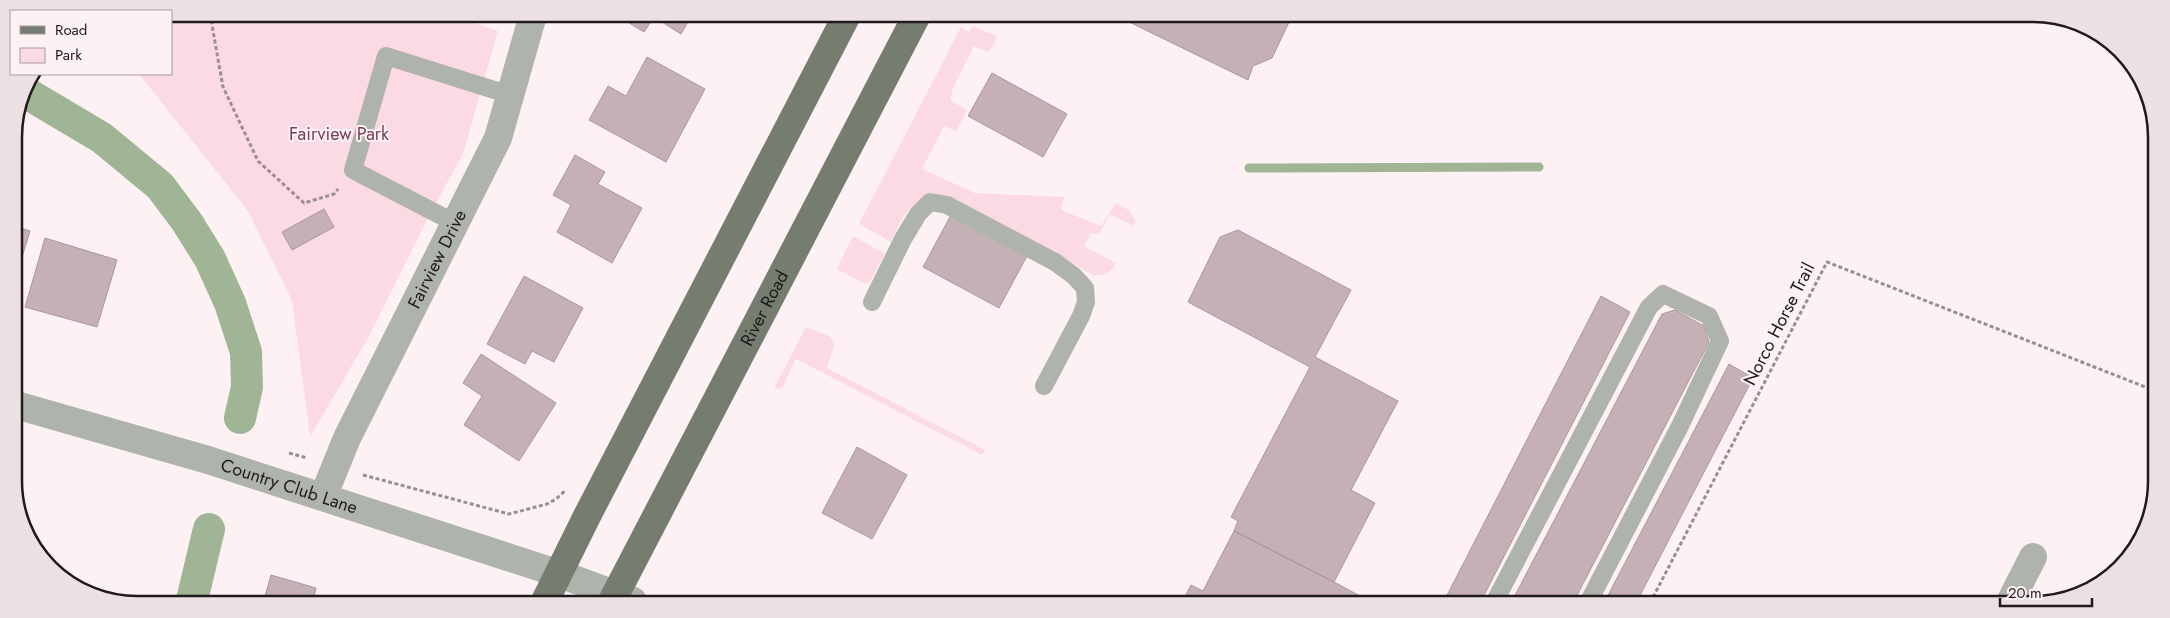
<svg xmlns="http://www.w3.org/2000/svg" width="2170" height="618" viewBox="0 0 2170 618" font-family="Jost,sans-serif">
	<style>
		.green { fill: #fcdae4 }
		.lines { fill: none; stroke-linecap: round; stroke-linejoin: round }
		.stream { stroke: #9fb595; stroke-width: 9 }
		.canal { stroke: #9fb595; stroke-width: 32 }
		.building { fill: #c5b0b6; stroke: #aa969c }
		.path { stroke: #998f92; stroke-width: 3; stroke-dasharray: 4 2.5; stroke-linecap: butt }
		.service { stroke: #aeb3ac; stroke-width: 18 }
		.minor { stroke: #aeb3ac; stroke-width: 28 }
		.tertiary { stroke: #aeb3ac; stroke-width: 28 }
		.primary { stroke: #747d70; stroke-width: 28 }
		.labels { text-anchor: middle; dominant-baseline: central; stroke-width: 4; stroke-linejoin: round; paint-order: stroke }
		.park-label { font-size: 18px; fill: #763f53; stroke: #fef1f4 }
		.street-label { font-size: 18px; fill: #211a1c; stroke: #fef1f4 }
		.rim { fill: none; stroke: #211a1c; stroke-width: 2.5 }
	</style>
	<rect width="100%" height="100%" fill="#fef1f4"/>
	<path class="green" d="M 171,14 L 449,14 L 498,31 L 463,154 L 430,214 L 368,338 L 310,437 L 292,301 L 248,211 L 139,74 L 171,74 Z
		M 973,26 L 996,36 C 996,44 993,47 987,52 L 974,46 L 953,88 L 950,100 L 967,110 L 956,131 L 944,126 L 922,169 L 975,193 L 1064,197 L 1061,210 L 1101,226 L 1116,203 L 1129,210 L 1136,221 L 1134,226 L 1110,214 L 1099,234 L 1091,233 L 1084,246 L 1116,263 C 1111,273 1104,276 1093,275 L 1030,240 L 929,198 C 905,204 901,222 891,242 L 859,224 L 961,27 L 969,32 Z
		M 853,236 L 885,254 L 869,283 L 863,283 L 837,269 Z
		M 806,327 L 829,336 L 835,343 L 827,368 L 985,450 L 982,455 L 796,359 L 783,386 L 780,389 L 774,388 Z"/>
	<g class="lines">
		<path class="stream" d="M 1249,168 L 1539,167"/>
		<path class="canal" d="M 23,91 L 102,138 L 160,186 L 187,222 L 210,259 L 230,303 L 246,352 L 247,387 L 240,418
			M 192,600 L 209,529"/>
	</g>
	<path class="building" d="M 616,15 L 692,15 L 681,34 L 654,17 L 644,32 Z
		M 1117,16 L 1292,16 L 1272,58 L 1253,66 L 1248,80 Z
		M 647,57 L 705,89 L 666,162 L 589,120 L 608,86 L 626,96 Z
		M 992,73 L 1067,114 L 1043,157 L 968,116 Z
		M 575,155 L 605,172 L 598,184 L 642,208 L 612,263 L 557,232 L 571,205 L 553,195 Z
		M 324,209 L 334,227 L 292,250 L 282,232 Z
		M 951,215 L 1027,256 L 999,308 L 923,267 Z
		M 15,226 L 30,231 L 16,277 L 15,276 Z
		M 1238,230 L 1351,290 L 1315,357 L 1398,401 L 1351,490 L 1375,503 L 1334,582 L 1234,531 L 1238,521 L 1231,517 L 1310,367 L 1188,302 L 1220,237 Z
		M 45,238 L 117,260 L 97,327 L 25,307 Z
		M 524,276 L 583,308 L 554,362 L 532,351 L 525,364 L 487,344 Z
		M 1601,296 L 1630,312 L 1480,603 L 1443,603 Z
		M 1675,310 L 1704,326 L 1709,342 L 1573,603 L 1511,603 L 1662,314 Z
		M 481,354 L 556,403 L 519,461 L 464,425 L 482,396 L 463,383 Z
		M 1729,364 L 1753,378 L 1636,603 L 1604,603 Z
		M 857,447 L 907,475 L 872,539 L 822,513 Z
		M 1234,531 L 1334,582 L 1373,603 L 1182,602 L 1191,585 L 1203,591 Z
		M 271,575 L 316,588 L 313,601 L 264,600 Z"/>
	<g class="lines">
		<path class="path" d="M 210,14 L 223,87 L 258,161 L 304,203 L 334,194 L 338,189
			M 289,453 L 307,458
			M 363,475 L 509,514 L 547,504 L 556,499 L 566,490
			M 1650,603 L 1827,262 L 2153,390"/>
		<path class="service" d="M 455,223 L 353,170 L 386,56 L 510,95
			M 872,302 L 903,239 L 918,214 L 930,202 L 947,205 L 1055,262 L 1074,276 L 1085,288 L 1086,302 L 1081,316 L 1044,386
			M 1494,603 L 1649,307 L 1663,294 L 1709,316 L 1720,341 L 1680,426 L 1588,603"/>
		<g class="minor">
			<path id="s1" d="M 16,405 L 208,460 L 560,574"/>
			<path id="s2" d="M 323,497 L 347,438 L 498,138 L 533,15"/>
			<path d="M 2009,604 L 2033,557"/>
		</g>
		<path class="tertiary" d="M 560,574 L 633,601"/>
		<g class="primary">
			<path d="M 545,601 L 587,516 L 847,15"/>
			<path id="s3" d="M 612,601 L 917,15"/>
		</g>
	</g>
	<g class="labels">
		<g class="park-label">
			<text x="339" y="134">Fairview Park</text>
		</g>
		<g class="street-label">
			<text stroke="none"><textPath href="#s2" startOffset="264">Fairview Drive</textPath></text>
			<text stroke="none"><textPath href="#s3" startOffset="330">River Road</textPath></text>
			<text transform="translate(1779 324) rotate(-63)">Norco Horse Trail</text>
			<text stroke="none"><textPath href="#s1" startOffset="285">Country Club Lane</textPath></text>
		</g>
	</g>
	<path d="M0 0H2170V618H0ZM137 22H2033A115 115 0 0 1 2148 137V481A115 115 0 0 1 2033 596H137A115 115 0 0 1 22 481V137A115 115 0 0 1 137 22Z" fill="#ece0e3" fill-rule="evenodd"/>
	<path class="rim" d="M137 22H2033A115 115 0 0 1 2148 137V481A115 115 0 0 1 2033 596H137A115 115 0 0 1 22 481V137A115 115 0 0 1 137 22Z"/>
	<rect x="10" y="10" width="162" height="65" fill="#fef1f4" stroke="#a69b9e"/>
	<rect x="20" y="26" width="25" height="8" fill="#747d70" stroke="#a69b9e"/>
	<text x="55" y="35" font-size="15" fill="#211a1c">Road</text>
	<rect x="20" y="48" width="25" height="15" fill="#fcdae4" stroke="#a69b9e"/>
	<text x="55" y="60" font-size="15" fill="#211a1c">Park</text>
	<path d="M2000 598v8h92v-8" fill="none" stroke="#211a1c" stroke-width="2.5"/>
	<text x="2008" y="598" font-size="15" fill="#211a1c" stroke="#fef1f4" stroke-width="4" paint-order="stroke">20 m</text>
</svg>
